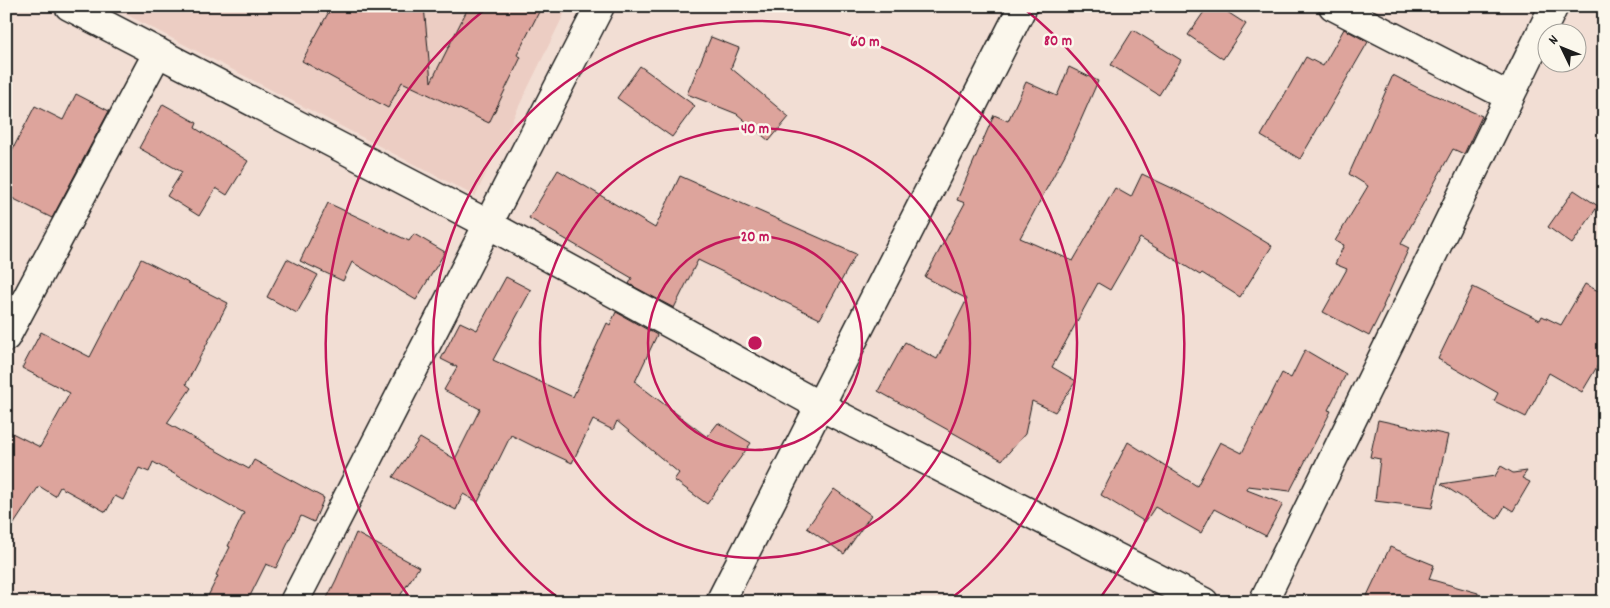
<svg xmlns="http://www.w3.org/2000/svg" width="1610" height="608" viewBox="0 0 1610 608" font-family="Dekko,sans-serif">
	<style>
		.built { fill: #eccdc3 }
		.building { fill: #dda49c; stroke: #1c1c1c }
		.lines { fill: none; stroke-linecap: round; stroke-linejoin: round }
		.minor-casing { stroke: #1c1c1c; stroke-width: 31 }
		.minor { stroke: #fbf7ec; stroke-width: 28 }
		.ring { fill: none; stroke: #c2185b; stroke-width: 2.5 }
		.centre { fill: #c2185b; stroke: #fbf7ec; stroke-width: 2.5 }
		.ring-label { font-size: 15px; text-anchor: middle; font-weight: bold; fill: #c2185b; stroke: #fbf7ec; stroke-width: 5; stroke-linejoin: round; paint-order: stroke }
	</style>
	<rect width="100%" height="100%" fill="#f2ded4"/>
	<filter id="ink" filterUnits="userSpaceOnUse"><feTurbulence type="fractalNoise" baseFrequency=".02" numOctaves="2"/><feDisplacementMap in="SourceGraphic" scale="10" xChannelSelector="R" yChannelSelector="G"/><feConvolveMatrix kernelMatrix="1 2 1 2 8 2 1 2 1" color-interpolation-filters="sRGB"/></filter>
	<g filter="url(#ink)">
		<path class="built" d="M 110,6 L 568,6 L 475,196 Z"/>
		<path class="building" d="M 332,6 L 424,6 L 431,82 L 469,6 L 542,6 L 517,55 L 521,57 L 489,123 L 402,82 L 388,108 L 302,61 Z
			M 1208,6 L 1218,6 L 1246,24 L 1223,59 L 1188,35 Z
			M 1344,29 L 1368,42 L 1300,159 L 1261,136 L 1306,57 L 1323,66 Z
			M 1133,30 L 1181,60 L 1159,95 L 1111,65 Z
			M 711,37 L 739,48 L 731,68 L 789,117 L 769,141 L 737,114 L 687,94 Z
			M 640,66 L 695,106 L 672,137 L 617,98 Z
			M 1069,67 L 1098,81 L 1069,147 L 1020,238 L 1073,261 L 1115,188 L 1131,197 L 1142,174 L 1191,197 L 1272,246 L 1240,297 L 1202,273 L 1200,275 L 1140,238 L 1110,290 L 1098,283 L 1052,367 L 1076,381 L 1055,412 L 1032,401 L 1025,434 L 1002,460 L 878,391 L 905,342 L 937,359 L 967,299 L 925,277 L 965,203 L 957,200 L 994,115 L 1008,121 L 1026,82 L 1057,96 Z
			M 1393,75 L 1418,88 L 1482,116 L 1464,154 L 1453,149 L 1401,244 L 1409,248 L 1383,306 L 1384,306 L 1369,336 L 1323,312 L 1347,269 L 1335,264 L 1344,245 L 1335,241 L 1368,186 L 1349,174 Z
			M 76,94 L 109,111 L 52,218 L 6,195 L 6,162 L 35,106 L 63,120 Z
			M 163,104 L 197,123 L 195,128 L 248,161 L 227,195 L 216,188 L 199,216 L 167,196 L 182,172 L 139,148 Z
			M 558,170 L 655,228 L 680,176 L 856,254 L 820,319 L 698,260 L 674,308 L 629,284 L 632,278 L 529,218 Z
			M 1574,190 L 1598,206 L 1572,244 L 1548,227 Z
			M 328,203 L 409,241 L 414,234 L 445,252 L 416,300 L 352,262 L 343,281 L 300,261 Z
			M 141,259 L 228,303 L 186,384 L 191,388 L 167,423 L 249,469 L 254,460 L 324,498 L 314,522 L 301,516 L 276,568 L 266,564 L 247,602 L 205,602 L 218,576 L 216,575 L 230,547 L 228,546 L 244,513 L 153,462 L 149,472 L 139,468 L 123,500 L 115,496 L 106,512 L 60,487 L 55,496 L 39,486 L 6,536 L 6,430 L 40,447 L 70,393 L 22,368 L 41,332 L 90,357 Z
			M 287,259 L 318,275 L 297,313 L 267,297 Z
			M 506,277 L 531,290 L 493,360 L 573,397 L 607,323 L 610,325 L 616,312 L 657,335 L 635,382 L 707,437 L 718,423 L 751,443 L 707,504 L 674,480 L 679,473 L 617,421 L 613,430 L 593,420 L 572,463 L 538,447 L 537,448 L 511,435 L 478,502 L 463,494 L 456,510 L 393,477 L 420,438 L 455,459 L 480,409 L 444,390 L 457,367 L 441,359 L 460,322 L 477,330 Z
			M 1585,284 L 1604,294 L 1604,355 L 1582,392 L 1549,373 L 1526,417 L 1494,401 L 1498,393 L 1438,359 L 1473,287 L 1540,320 L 1542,316 L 1561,325 Z
			M 1305,350 L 1346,374 L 1328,410 L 1331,411 L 1290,491 L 1248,486 L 1247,490 L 1283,504 L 1266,536 L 1214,509 L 1201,533 L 1155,507 L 1145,522 L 1101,495 L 1128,442 L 1197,486 L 1220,442 L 1242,453 L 1282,373 L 1291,378 Z
			M 1378,420 L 1448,435 L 1432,508 L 1375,501 L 1380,459 L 1370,457 Z
			M 1501,466 L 1513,473 L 1527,471 L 1522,478 L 1530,482 L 1513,511 L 1505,506 L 1497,519 L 1441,484 L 1495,476 Z
			M 834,489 L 871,515 L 844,554 L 807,528 Z
			M 356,533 L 419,567 L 396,602 L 325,602 L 336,580 Z
			M 1390,547 L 1434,565 L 1429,579 L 1478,593 L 1477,602 L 1364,602 Z"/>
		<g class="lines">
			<defs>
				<path id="minor" d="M 69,6 L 488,224 L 820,406 L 1204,602
					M 1333,6 L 1510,97
					M 6,337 L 158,52
					M 294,602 L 600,6
					M 720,602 L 1023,6
					M 1263,602 L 1554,6"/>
			</defs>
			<use href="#minor" class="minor-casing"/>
			<use href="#minor" class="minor"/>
		</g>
	</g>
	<g class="ring">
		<circle cx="755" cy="343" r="107"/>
		<circle cx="755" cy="343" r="215"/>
		<path d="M561 600A322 322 0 1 1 949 600"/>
		<path d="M412 601A429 429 0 0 1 488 7M1022 7A429 429 0 0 1 1098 601"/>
	</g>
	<circle cx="755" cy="343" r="8" class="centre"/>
	<g class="ring-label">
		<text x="1058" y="45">80 m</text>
		<text x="865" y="46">60 m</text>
		<text x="755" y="133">40 m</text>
		<text x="755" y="241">20 m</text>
	</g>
	<rect width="1610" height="608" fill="none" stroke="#fbf7ec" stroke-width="25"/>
	<rect x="12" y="12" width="1585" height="583" fill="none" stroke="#1c1c1c" stroke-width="2" filter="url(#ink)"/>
	<g transform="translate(1562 48) rotate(313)"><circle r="24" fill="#fbf7ec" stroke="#a29f99"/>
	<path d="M0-4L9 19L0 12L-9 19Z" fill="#1c1c1c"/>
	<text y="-8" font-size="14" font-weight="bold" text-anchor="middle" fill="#1c1c1c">N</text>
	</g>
</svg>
